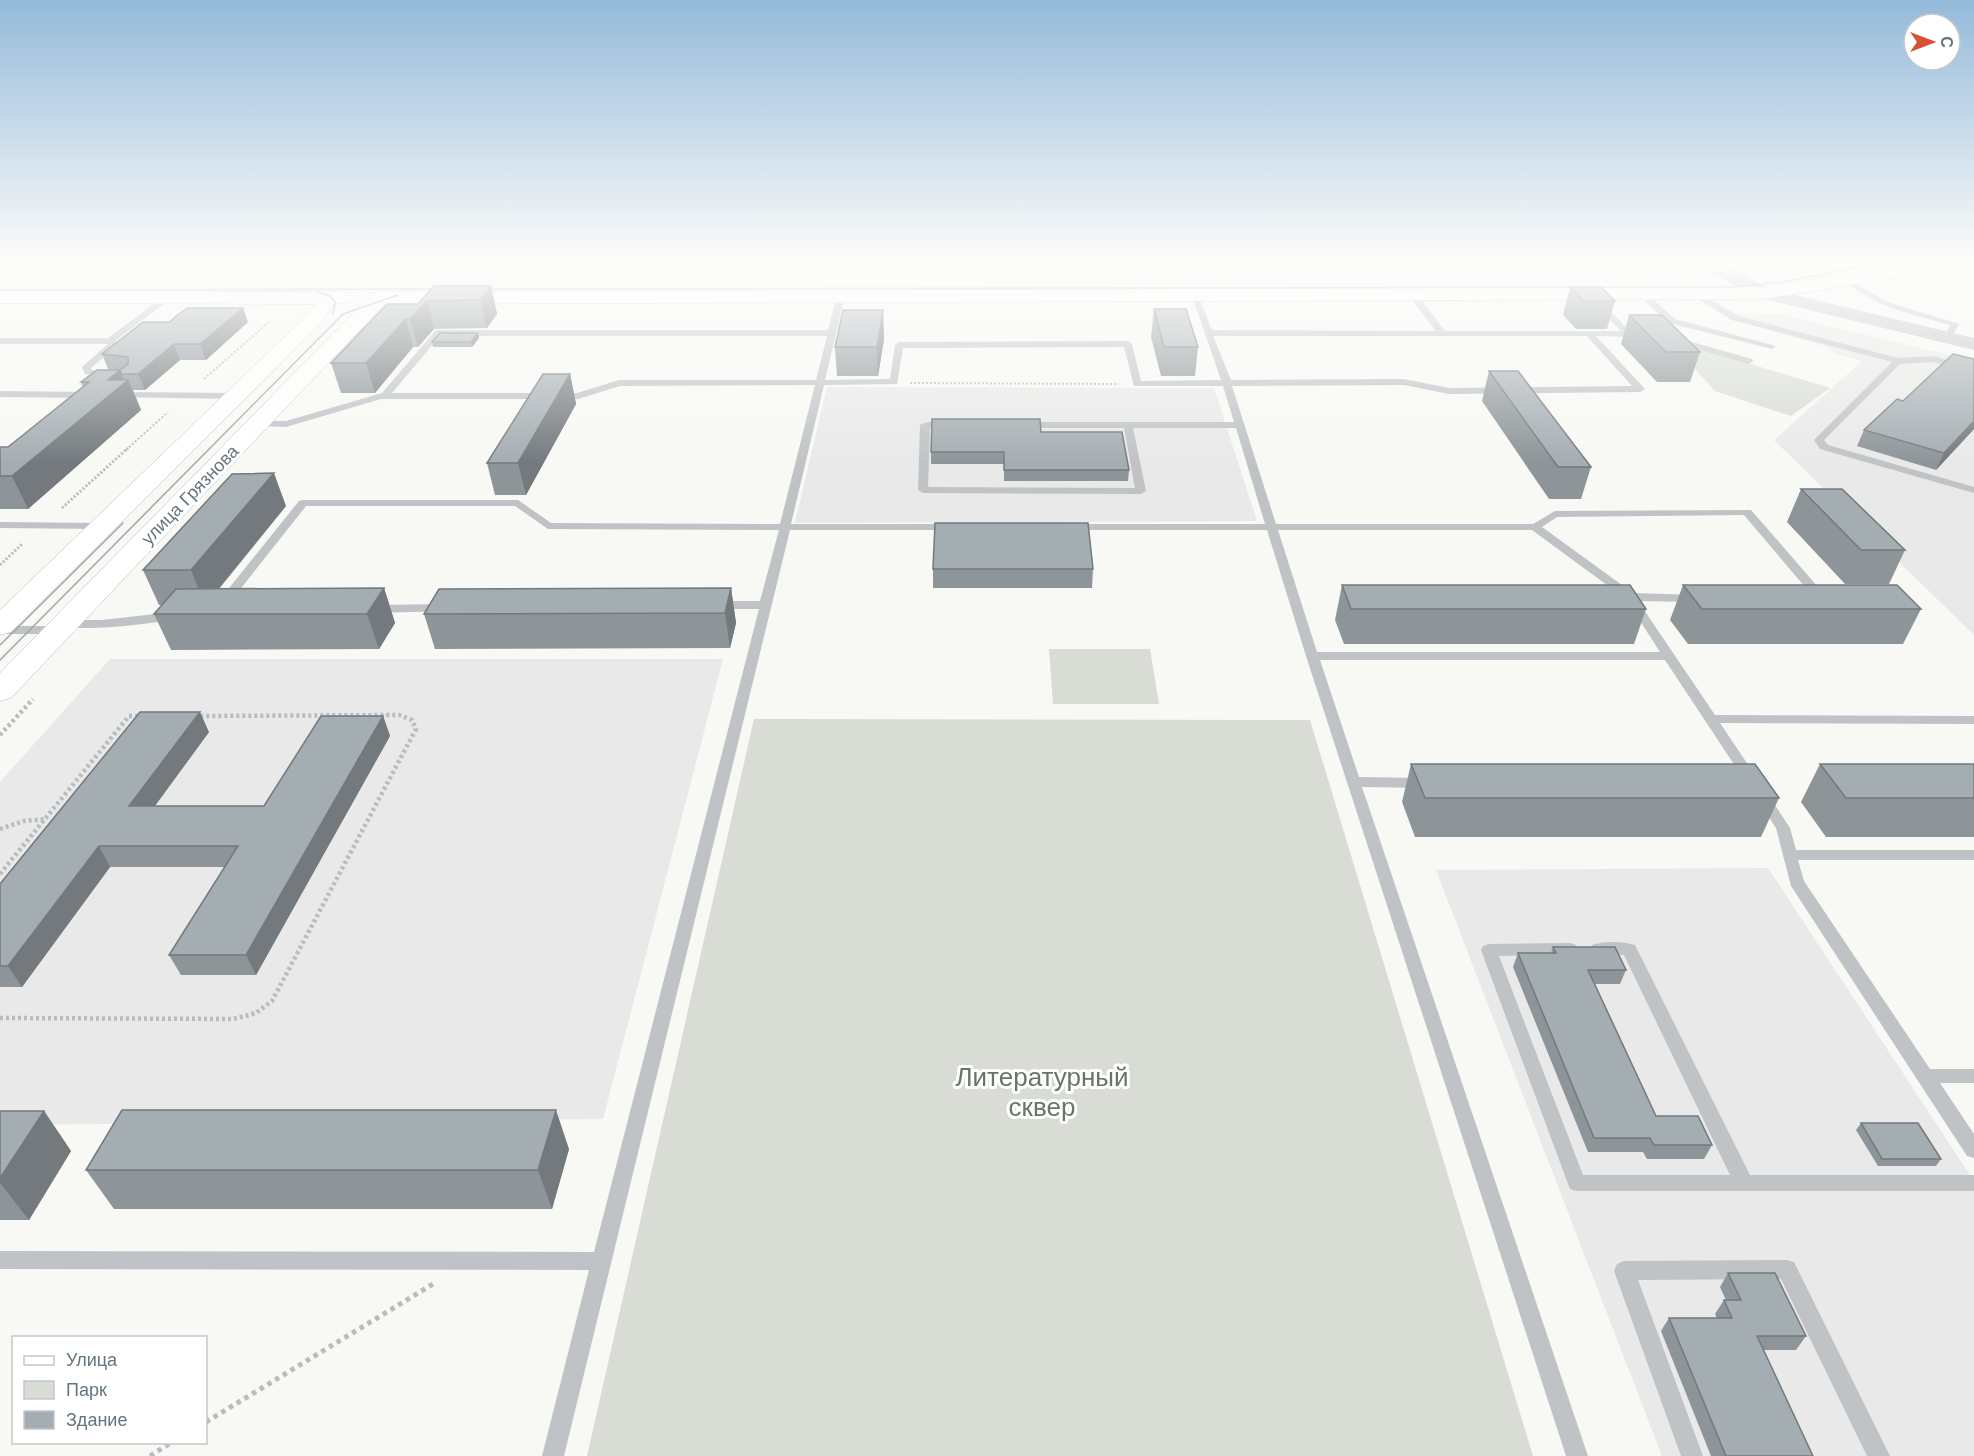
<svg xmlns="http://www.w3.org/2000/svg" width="1974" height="1456" viewBox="0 0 1974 1456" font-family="Arial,sans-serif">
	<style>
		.built { fill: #e8e9e8 }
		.green { fill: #d8dcd5 }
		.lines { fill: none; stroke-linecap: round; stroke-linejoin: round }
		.primary-casing { stroke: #b0b6b9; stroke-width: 1 }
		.path-far3 { stroke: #b9bcbe; stroke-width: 2; stroke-dasharray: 2 2; stroke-linecap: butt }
		.path-far2 { stroke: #b9bcbe; stroke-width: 3; stroke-dasharray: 2 2; stroke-linecap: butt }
		.path-far1 { stroke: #b9bcbe; stroke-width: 4.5; stroke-dasharray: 3 3; stroke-linecap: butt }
		.path { stroke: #b9bcbe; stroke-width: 5; stroke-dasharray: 4.5 4.5; stroke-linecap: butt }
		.service { fill: #bfc3c6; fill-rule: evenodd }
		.tertiary { fill: #bfc3c6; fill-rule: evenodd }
		.primary { fill: #fff; fill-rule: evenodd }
		.tram { stroke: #9fa6ab; stroke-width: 1.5 }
		.wall { fill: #8d9599 }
		.shaded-wall { fill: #73797d }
		.building { fill: #a4adb2; stroke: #73797d; stroke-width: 1.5 }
		.labels { text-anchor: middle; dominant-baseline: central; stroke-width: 6; stroke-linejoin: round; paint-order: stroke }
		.far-street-label { font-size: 18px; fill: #65757e; stroke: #fff }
		.near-park-label { font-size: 26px; fill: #687763; stroke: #fff }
	</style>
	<rect width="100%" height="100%" fill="#f8f8f5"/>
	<path class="built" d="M 1720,313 L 1781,314 L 1974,361 L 1974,635 L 1774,440 L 1862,361 L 1833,353 L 1828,347 L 1730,319 Z
		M 827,387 L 1214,388 L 1257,521 L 795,523 Z
		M 110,659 L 723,659 L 603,1119 L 0,1125 L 0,782 Z
		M 1768,868 L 1974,1181 L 1974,1456 L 1662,1456 L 1436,870 Z"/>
	<path class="green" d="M 1668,339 L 1830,388 L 1791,416 L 1715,391 Z
		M 1049,649 L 1150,649 L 1159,704 L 1053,704 Z
		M 754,719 L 1310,720 L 1533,1456 L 587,1456 Z"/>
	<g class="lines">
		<defs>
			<path id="primary" d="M 0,261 L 1776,261 L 1767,267 L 1714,272 L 0,273 Z
				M 1932,261 L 1974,261 L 1974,271 L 1933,272 L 1763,299 L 384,304 L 11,698 L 0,701 L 0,673 L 372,294 L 379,292 L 1763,287 Z
				M 0,291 L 343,292 L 353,298 L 350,302 L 334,304 L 319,325 L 11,632 L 0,635 L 0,610 L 305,317 L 314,304 L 0,303 Z"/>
		</defs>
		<use href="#primary" class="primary-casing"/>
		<path class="path-far3" d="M 204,379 L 270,321
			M 910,383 L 1119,384
			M 126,450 L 168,412"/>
		<path class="path-far2" d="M 62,508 L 128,448
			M 0,565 L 23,543"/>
		<path class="path-far1" d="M 0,735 L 33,699
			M 0,829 L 24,821 L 45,819
			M 0,874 L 129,716 L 141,716
			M 0,1018 L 233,1019 L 256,1013 L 272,1001 L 416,729 L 412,720 L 399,715 L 196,716"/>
		<path class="path" d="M 206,1422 L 433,1284
			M 150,1456 L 172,1442"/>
		<path class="service" d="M 1845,277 L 1851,277 L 1862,287 L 1887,302 L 1959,324 L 1951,339 L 1945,339 L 1944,337 L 1950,325 C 1912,314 1875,308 1845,281 Z
			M 1409,292 L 1415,292 L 1445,331 L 1621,331 L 1594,303 L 1601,301 L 1632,334 L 1628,337 L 1596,336 L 1645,389 L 1640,392 L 1449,394 L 1404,385 L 1232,386 L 1276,524 L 1533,524 L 1555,511 L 1751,510 L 1824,594 L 1826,597 L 1824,600 L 1816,600 L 1744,515 L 1557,517 L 1542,527 L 1633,593 L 1699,595 L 1701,598 L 1695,602 L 1638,601 L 1715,715 L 1974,716 L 1974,724 L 1720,723 L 1757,778 L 1750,783 L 1745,781 L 1665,660 L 1320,660 L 1359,777 L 1425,778 L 1432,783 L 1425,788 L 1362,787 L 1588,1456 L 1566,1456 L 1306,656 L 1267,530 L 1070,530 L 1065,527 L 1070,524 L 1265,524 L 1236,428 L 1133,428 L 1146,491 L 1141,494 L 923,493 L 918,490 L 920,425 C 928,420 946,420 954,425 L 949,428 L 930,428 L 928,487 L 1135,488 L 1124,428 L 1022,428 L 1017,425 L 1022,422 L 1234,422 L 1223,386 L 1134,386 L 1124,347 L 903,348 L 897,384 L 824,385 L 791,524 L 952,524 L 957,527 L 952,530 L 790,530 L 564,1456 L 542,1456 L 589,1270 L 0,1269 L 0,1251 L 594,1252 L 759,609 L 717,609 L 711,605 L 717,601 L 760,601 L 779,530 L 548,529 L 515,506 L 306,506 L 227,606 L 219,606 L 217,603 L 299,501 L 303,500 L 518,500 L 551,523 L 780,524 L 815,385 L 620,386 L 578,399 L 381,399 L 286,427 L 258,426 L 253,423 L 255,421 L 286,421 L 382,393 L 435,331 L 438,330 L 828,330 L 837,295 L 841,293 L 845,295 L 825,380 L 890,379 L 895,345 L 899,342 L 1128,341 L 1132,344 L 1141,381 L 1221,380 L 1191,293 L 1198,295 L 1212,330 L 1436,331 L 1409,296 ZM 440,336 L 827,336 L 816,380 L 619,380 L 577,393 L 392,393 ZM 1213,336 L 1587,336 L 1632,386 L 1449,388 L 1404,379 L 1231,380 ZM 1278,530 L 1532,530 L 1626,599 L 1660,652 L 1317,652 Z
			M 1639,292 L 1645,292 L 1675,319 L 1776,346 L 1772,349 L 1669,323 L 1639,296 Z
			M 1693,292 L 1699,292 L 1738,316 L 1898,358 L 1932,356 L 1974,367 L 1974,373 L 1932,362 L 1900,364 L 1824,440 L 1828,445 L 1974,487 L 1974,493 L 1820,449 L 1814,440 L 1892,362 L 1732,320 L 1693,296 Z
			M 166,295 L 173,297 L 115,341 L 118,344 L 117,346 L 91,368 L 92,370 L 113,374 L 113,378 L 85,374 L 82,367 L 108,344 L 0,344 L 0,338 L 108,338 Z
			M 1675,337 L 1752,359 L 1753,361 L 1749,364 L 1672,342 L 1671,340 Z
			M 0,391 L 90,392 L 95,395 L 90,398 L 0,397 Z
			M 116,392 L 235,393 L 240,396 L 235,399 L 113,397 L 111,395 Z
			M 0,522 L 102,523 L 107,526 L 102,529 L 0,528 Z
			M 446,604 L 452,608 L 450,611 L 372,613 L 366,609 L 372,605 Z
			M 173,612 L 177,613 L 179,616 L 177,619 C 159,623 70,634 59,624 L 65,620 L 102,620 Z
			M 0,626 L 59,626 L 65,630 L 59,634 L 0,634 Z
			M 1764,794 L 1769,796 L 1790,828 L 1796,850 L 1974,850 L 1974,860 L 1798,860 L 1804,881 L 1930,1069 L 1974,1069 L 1974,1083 L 1940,1083 L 1974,1134 L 1974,1158 L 1967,1156 L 1791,886 L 1776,828 L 1757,799 Z
			M 1570,943 L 1576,945 L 1578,949 L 1576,953 L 1570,955 L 1499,956 L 1583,1175 L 1730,1175 L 1624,955 L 1592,953 L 1590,949 L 1592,945 C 1604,941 1623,941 1635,945 L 1750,1175 L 1974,1175 L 1974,1191 L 1577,1191 L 1570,1189 L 1481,950 L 1483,946 L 1489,944 Z
			M 1787,1260 L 1794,1262 L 1890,1456 L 1867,1456 L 1781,1279 L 1638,1280 L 1703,1456 L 1681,1456 L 1614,1271 L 1617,1264 L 1624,1261 Z"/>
		<path class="tertiary" d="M 1715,261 L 1770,289 L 1974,338 L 1974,350 L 1756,297 L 1707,270 L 1705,266 L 1707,262 Z"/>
		<use href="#primary" class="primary"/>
		<path class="tram" d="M 438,286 L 483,286
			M 474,289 L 1735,287 L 1783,282 L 1889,261
			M 0,290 L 447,289
			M 317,292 L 330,296 L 335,302 L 333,314
			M 0,645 L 123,523
			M 0,660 L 343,314 L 398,295"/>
	</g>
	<path class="wall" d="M 434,286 L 491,286 L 497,314 L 487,328 L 434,329 L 418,347 L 413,347 L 375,393 L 341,393 L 331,363 L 418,304 Z
		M 1570,287 L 1615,301 L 1607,329 L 1576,329 L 1563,315 Z
		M 1154,309 L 1198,347 L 1195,376 L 1161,376 L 1151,337 Z
		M 883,310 L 884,339 L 878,376 L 837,376 L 835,347 Z
		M 1629,315 L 1700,352 L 1690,382 L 1657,382 L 1621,344 Z
		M 248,322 L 206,360 L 180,360 L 145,390 L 133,390 L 141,410 L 28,509 L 0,509 L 0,447 L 8,447 L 83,388 L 81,382 L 115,370 L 108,369 L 102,354 Z
		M 478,333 L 479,338 L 472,347 L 433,347 L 432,342 Z
		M 1974,359 L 1974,429 L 1936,470 L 1857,446 L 1864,430 L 1903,401 Z
		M 1489,371 L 1591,467 L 1581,499 L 1549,499 L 1482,401 Z
		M 570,374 L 576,404 L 526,495 L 495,495 L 487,463 Z
		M 1041,432 L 1129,470 L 1128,481 L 1004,481 L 1004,464 L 931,464 L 931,452 Z
		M 1801,489 L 1905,550 L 1889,584 L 1845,584 L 1787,522 Z
		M 286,506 L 219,589 L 384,588 L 395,623 L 379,649 L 171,650 L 154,614 L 162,605 L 159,605 L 143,570 Z
		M 933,569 L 1093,569 L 1092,588 L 933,588 Z
		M 1342,585 L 1646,609 L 1634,644 L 1344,644 L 1335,620 Z
		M 1683,585 L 1921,609 L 1903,644 L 1688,644 L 1670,620 Z
		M 731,588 L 736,623 L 730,648 L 435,649 L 424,614 Z
		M 383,716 L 390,736 L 256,975 L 181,975 L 169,955 L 225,867 L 110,867 L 22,987 L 0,987 L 0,884 L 209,732 L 155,806 L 264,806 Z
		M 1411,764 L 1779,798 L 1761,837 L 1415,837 L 1402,802 Z
		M 1820,764 L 1974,764 L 1974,837 L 1826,837 L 1801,802 Z
		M 1553,947 L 1626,970 L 1620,984 L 1595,984 L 1656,1116 L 1712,1145 L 1704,1159 L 1647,1159 L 1643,1152 L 1588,1152 L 1513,967 L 1518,953 L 1551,953 Z
		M 0,1111 L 44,1111 L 71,1151 L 29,1220 L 0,1220 Z
		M 1861,1123 L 1941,1159 L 1936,1166 L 1878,1166 L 1856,1130 Z
		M 569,1149 L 552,1209 L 114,1209 L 86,1170 Z
		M 1728,1273 L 1806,1336 L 1796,1350 L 1763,1350 L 1813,1456 L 1711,1456 L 1661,1331 L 1669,1318 L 1717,1318 L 1715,1314 L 1724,1300 L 1726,1300 L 1720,1287 Z"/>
	<path class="shaded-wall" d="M 491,286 L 497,314 L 487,328 L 480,300 Z
		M 427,301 L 434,329 L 418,347 L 410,319 Z
		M 243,308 L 248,322 L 206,360 L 200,344 Z
		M 883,310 L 884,339 L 878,376 L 877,347 Z
		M 406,319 L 413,347 L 375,393 L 366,363 Z
		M 478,333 L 479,338 L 472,347 L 471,342 Z
		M 174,344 L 180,360 L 145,390 L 138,374 Z
		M 120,370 L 125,382 L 128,380 L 141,410 L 28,509 L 12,476 L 108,380 Z
		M 570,374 L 576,404 L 526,495 L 518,463 Z
		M 1974,421 L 1974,429 L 1936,470 L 1944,453 Z
		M 274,473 L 286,506 L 205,605 L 191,570 Z
		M 384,588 L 395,623 L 379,649 L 367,614 Z
		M 731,588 L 736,623 L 730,648 L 725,613 Z
		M 200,712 L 209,732 L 140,826 L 129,806 Z
		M 383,716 L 390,736 L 256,975 L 246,955 Z
		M 99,846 L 110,867 L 22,987 L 8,966 Z
		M 556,1110 L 569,1149 L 552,1209 L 538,1170 Z
		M 44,1111 L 71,1151 L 29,1220 L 0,1183 L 0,1178 Z"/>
	<path class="building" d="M 434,286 L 491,286 L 480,300 L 427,301 L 410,319 L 406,319 L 366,363 L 331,363 L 387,304 L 418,304 Z
		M 1570,287 L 1601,287 L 1615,301 L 1583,301 Z
		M 187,308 L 243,308 L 200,344 L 174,344 L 138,374 L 122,374 L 120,370 L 128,364 L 128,357 L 102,354 L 143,322 L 169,322 Z
		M 1154,309 L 1186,309 L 1198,347 L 1164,347 Z
		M 843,310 L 883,310 L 877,347 L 835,347 Z
		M 1629,315 L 1662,315 L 1700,352 L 1666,352 Z
		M 440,333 L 478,333 L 471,342 L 432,342 Z
		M 1953,354 L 1974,359 L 1974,421 L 1944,453 L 1864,430 L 1897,399 L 1903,401 Z
		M 97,370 L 120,370 L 108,380 L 128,380 L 12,476 L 0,476 L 0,447 L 8,447 L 89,382 L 81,382 Z
		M 1489,371 L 1518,371 L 1591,467 L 1558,467 Z
		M 543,374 L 570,374 L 518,463 L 487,463 Z
		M 932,419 L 1040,419 L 1041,432 L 1122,432 L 1129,470 L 1004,470 L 1004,452 L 931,452 Z
		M 274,473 L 191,570 L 143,570 L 232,474 Z
		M 1801,489 L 1842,489 L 1905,550 L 1861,550 Z
		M 935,523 L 1088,523 L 1093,569 L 933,569 Z
		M 1342,585 L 1630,585 L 1646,609 L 1351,609 Z
		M 1683,585 L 1897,585 L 1921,609 L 1702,609 Z
		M 384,588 L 367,614 L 154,614 L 176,589 Z
		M 731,588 L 725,613 L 424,614 L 439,589 Z
		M 140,712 L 200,712 L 129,806 L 264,806 L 321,716 L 383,716 L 246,955 L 169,955 L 238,846 L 99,846 L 8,966 L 0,966 L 0,884 Z
		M 1411,764 L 1755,764 L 1779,798 L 1425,798 Z
		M 1820,764 L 1974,764 L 1974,798 L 1846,798 Z
		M 1553,947 L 1615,947 L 1626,970 L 1588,970 L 1656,1116 L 1698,1116 L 1712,1145 L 1654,1145 L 1650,1138 L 1594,1138 L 1518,953 L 1556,953 Z
		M 122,1110 L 556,1110 L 538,1170 L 86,1170 Z
		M 0,1111 L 44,1111 L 0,1178 Z
		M 1861,1123 L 1918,1123 L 1941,1159 L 1882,1159 Z
		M 1728,1273 L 1775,1273 L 1806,1336 L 1757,1336 L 1813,1456 L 1726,1456 L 1669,1318 L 1732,1318 L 1724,1300 L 1741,1300 Z"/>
	<linearGradient id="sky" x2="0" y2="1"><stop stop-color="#94bada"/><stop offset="0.56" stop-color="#fcfcfa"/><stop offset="1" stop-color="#fcfcfa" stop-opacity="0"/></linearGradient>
	<rect width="1974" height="464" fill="url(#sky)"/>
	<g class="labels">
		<g class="far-street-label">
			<text transform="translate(190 495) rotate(-46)">улица Грязнова</text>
		</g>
		<g class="near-park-label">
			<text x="1042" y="1077">Литературный<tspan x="1042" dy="30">сквер</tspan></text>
		</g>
	</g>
	<rect x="12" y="1336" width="195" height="108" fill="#ffffff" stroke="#c1c8cb" stroke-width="1.5"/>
	<rect x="24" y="1356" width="30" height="9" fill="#ffffff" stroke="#c1c8cb" stroke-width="1.5"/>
	<text x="66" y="1366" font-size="18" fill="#65757e">Улица</text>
	<rect x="24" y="1381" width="30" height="18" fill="#d8dcd5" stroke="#c1c8cb" stroke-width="1.5"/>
	<text x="66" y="1396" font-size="18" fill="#65757e">Парк</text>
	<rect x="24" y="1411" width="30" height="18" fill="#a4adb2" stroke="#c1c8cb" stroke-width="1.5"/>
	<text x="66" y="1426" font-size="18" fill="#65757e">Здание</text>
	<g transform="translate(1932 42) rotate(90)"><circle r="28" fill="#ffffff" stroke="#c1c8cb" stroke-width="1.5"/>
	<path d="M0-4.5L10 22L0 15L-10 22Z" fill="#d85135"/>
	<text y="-9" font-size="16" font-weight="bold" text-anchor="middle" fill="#65757e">С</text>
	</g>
</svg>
